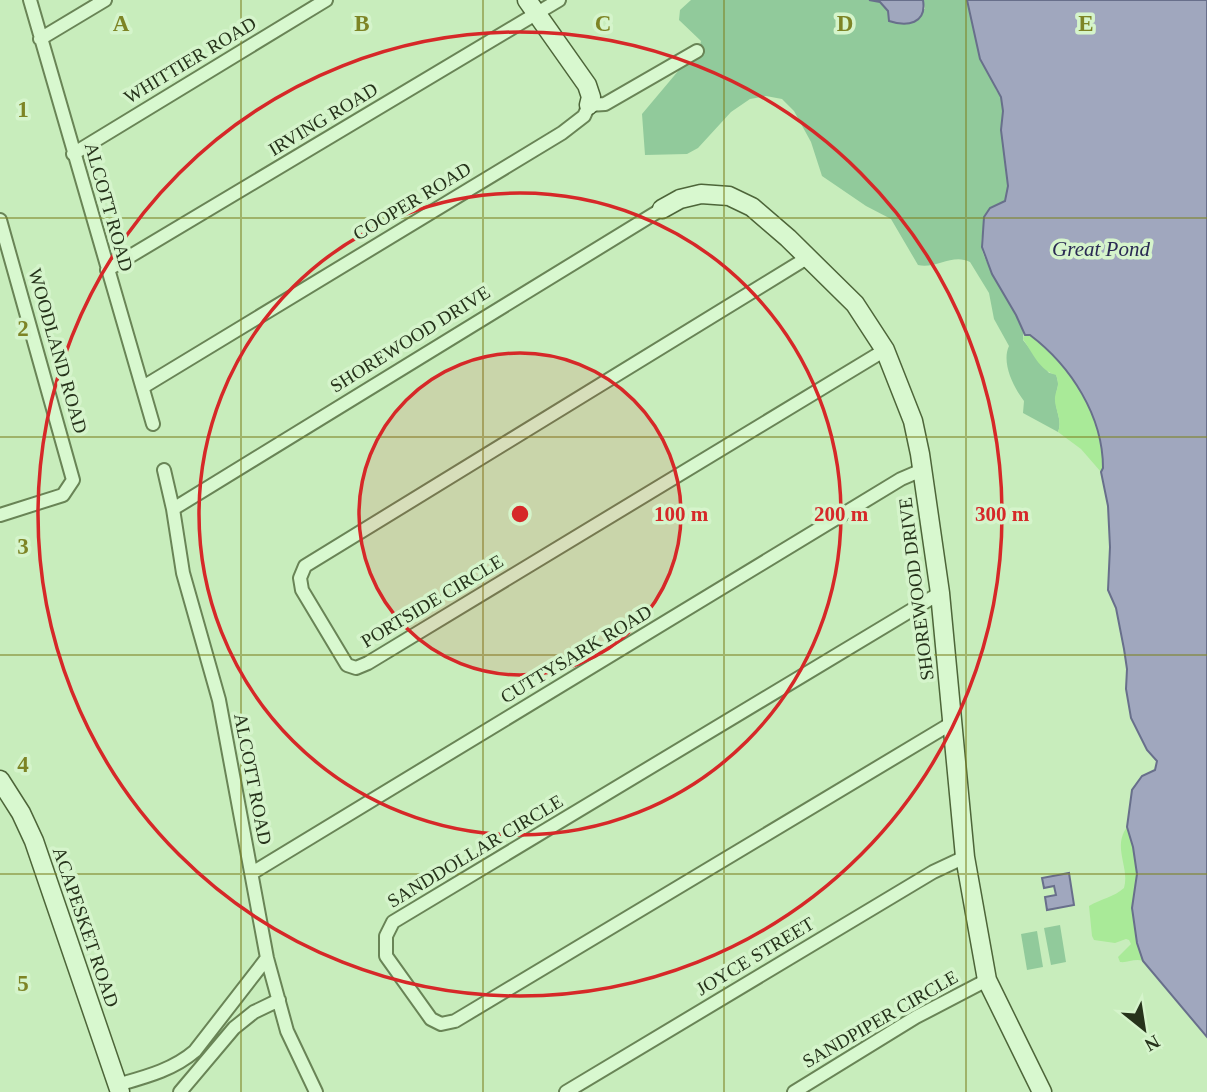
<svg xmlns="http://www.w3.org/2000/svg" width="1207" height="1092" viewBox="0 0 1207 1092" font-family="'Times New Roman',serif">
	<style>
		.green { fill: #91ca9b }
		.sand { fill: #a9ea98 }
		.water { fill: #a0a7be; stroke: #686f8b; stroke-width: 2 }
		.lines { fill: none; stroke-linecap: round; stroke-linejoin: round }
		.street-casing { stroke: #698456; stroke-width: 16 }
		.secondary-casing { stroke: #4d6539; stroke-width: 21 }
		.street { stroke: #d8f8cf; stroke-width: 12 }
		.secondary { stroke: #d8f8cf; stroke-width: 18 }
		.grid { fill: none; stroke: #7d8425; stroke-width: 2; stroke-opacity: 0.55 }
		.ring { fill: none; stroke: #d62828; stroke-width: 3.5 }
		.labels { text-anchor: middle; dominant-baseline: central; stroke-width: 7; stroke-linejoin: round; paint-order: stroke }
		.street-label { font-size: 19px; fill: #26331b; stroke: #d5f4cb }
		.water-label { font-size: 21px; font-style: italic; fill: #2a2a53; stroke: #d5f4cb }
		.grid-label { font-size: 23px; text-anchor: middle; font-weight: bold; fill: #7d8425; stroke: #d5f4cb; stroke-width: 7; stroke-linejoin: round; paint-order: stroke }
		.centre { fill: #d62828; stroke: #d5f4cb; stroke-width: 3.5 }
		.ring-label { font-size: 21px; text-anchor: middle; font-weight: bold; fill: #d62828; stroke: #d5f4cb; stroke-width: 7; stroke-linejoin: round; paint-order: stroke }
	</style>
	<rect width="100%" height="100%" fill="#c8edbc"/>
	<path class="green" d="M 691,0 L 875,0 L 880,2 L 888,11 L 925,9 L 923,0 L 967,0 L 973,29 L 996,90 L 1001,97 L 1003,111 L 1001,130 L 1008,186 L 1005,201 C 991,206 984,213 983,228 C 982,235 981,243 982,250 C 989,275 1027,318 1023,340 L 1049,373 L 1056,374 C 1060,387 1057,385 1056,397 C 1054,409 1063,419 1058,432 L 1023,413 L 1024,401 C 1014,388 1001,363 1009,346 L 994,319 L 989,293 L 970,262 C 953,253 936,269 918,265 L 891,219 L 866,206 L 822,176 L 811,142 L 794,111 L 782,99 L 766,96 L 750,99 L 731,112 L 698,148 L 687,154 L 645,155 L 642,114 L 700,45 L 701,41 L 679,20 L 680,10 Z
		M 1060,925 L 1066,962 L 1051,965 L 1044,928 Z
		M 1037,931 L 1043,967 L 1027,970 L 1021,934 Z"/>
	<path class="sand" d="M 1025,335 L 1030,335 C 1071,366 1103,416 1103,468 L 1101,472 L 1081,449 L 1058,432 C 1063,419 1054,409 1055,397 C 1057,386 1060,387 1056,375 C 1040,371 1032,352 1023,339 Z
		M 1127,827 L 1133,847 L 1137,874 L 1132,908 L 1137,943 L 1143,961 C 1135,958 1128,963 1120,962 L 1118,957 L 1131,944 L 1129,940 L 1126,939 L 1115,943 L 1094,940 L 1092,936 L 1089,906 C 1101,899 1114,897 1124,888 C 1130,867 1112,848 1127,827 Z"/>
	<path class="water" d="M 869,0 L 923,0 C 927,24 907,27 889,21 L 888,11 L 880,2 Z
		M 967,0 L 1207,0 L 1207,1037 L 1143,961 L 1137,943 L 1132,908 L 1137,874 L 1133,847 L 1127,827 L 1132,790 L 1142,776 L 1155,770 L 1157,761 L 1147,750 L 1131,718 L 1126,689 L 1127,669 L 1124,649 L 1116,608 L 1108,590 L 1110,547 L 1108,506 L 1101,472 L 1103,468 C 1103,416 1071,366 1030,335 L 1025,335 L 1016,315 L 992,274 L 982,247 L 984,217 L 990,208 L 1005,201 L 1008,186 L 1001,130 L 1003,111 L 1001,97 L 980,59 Z
		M 1069,873 L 1074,905 L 1047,910 L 1045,897 L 1056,895 L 1054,886 L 1044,888 L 1042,878 Z"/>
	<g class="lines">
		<defs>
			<path id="street" d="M 30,0 L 153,424
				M 40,39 L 105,0
				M 73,154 L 326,0
				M 0,220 L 73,480 L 63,495 L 0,515
				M 807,258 L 305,566 L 300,578 L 302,590 L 347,665 L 356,668 L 368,663 L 885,350
				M 107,270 L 559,0
				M 143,387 L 562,133 L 584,116 L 589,105 L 605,104 L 697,51
				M 164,470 L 173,509 L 183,573 L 219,700 L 267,958 L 287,1031 L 316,1092
				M 173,509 L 662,209
				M 940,593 L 393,922 L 386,936 L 386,956 L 431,1019 L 441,1024 L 455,1021 L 952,723
				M 252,873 L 901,479 L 922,470
				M 117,1085 C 145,1077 173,1070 195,1051 L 267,958
				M 180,1092 L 234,1028 L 254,1012 L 279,1000
				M 566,1092 L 933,872 L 965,857
				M 794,1092 L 916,1017 L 987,980"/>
			<path id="secondary" d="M 527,0 L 587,85 L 591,97 L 589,105
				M 662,209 L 680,199 L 701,194 L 729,196 L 752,207 L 788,238 L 855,304 L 885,350 L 913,421 L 920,454 L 940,593 L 965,857 L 987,980 L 1042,1092
				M 0,780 L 21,813 L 34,841 L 120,1092"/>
		</defs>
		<use href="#street" class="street-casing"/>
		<use href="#secondary" class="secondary-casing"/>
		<use href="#street" class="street"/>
		<use href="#secondary" class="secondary"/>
	</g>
	<path class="grid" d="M 241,0 L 241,1092M 483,0 L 483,1092M 724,0 L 724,1092M 966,0 L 966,1092M 0,218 L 1207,218M 0,437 L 1207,437M 0,655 L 1207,655M 0,874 L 1207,874"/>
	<circle cx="520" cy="514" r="161" fill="#d62828" fill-opacity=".12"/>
	<g class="ring">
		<circle cx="520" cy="514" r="161"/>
		<circle cx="520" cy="514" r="321"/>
		<circle cx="520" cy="514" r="482"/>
	</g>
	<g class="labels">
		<g class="street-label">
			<text transform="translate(190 60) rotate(-31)">WHITTIER ROAD</text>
			<text transform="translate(323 119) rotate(-31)">IRVING ROAD</text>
			<text transform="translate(412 201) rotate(-31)">COOPER ROAD</text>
			<text transform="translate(109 207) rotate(74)">ALCOTT ROAD</text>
			<text transform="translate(410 339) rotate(-32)">SHOREWOOD DRIVE</text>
			<text transform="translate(58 351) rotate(74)">WOODLAND ROAD</text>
			<text transform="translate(916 589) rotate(-97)">SHOREWOOD DRIVE</text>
			<text transform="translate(432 601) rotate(-31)">PORTSIDE CIRCLE</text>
			<text transform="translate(576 654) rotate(-31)">CUTTYSARK ROAD</text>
			<text transform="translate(253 779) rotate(79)">ALCOTT ROAD</text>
			<text transform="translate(475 851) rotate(-31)">SANDDOLLAR CIRCLE</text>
			<text transform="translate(86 927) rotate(71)">ACAPESKET ROAD</text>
			<text transform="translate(755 956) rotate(-31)">JOYCE STREET</text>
			<text transform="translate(880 1019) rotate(-30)">SANDPIPER CIRCLE</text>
		</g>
		<g class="water-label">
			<text x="1101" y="249">Great Pond</text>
		</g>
	</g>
	<g class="grid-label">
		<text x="121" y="31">A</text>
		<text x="362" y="31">B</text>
		<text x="603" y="31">C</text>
		<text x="845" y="31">D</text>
		<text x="1086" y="31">E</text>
		<text x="23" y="117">1</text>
		<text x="23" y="336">2</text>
		<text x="23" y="554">3</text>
		<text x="23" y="772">4</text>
		<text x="23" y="991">5</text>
	</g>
	<circle cx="520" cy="514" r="10" class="centre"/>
	<g class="ring-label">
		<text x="681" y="521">100 m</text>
		<text x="841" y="521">200 m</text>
		<text x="1002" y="521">300 m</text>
	</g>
	<g transform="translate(1144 1029) rotate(150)" stroke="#d5f4cb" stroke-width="5" paint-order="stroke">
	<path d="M0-5L12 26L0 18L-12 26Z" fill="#26331b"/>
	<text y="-10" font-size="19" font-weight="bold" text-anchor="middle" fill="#26331b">N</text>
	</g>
</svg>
